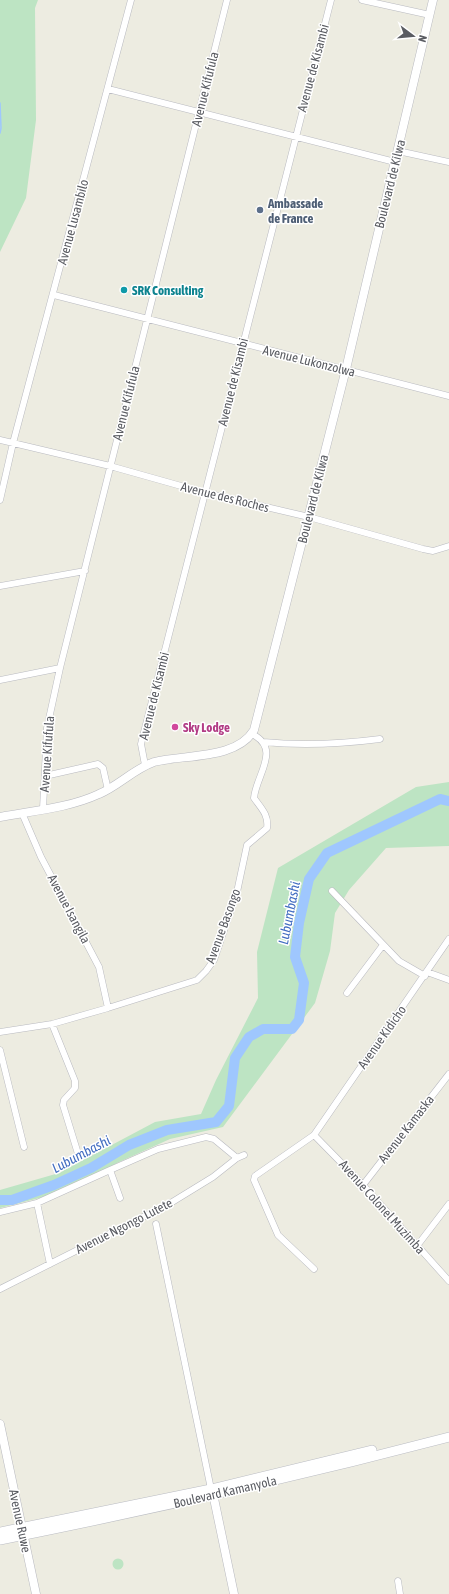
<svg xmlns="http://www.w3.org/2000/svg" width="449" height="1594" viewBox="0 0 449 1594" font-family="'Asap Condensed',sans-serif">
	<style>
		.green { fill: #bde4c3 }
		.lines { fill: none; stroke-linecap: round; stroke-linejoin: round }
		.stream { stroke: #9fc7fe; stroke-width: 1.5 }
		.river { stroke: #9fc7fe; stroke-width: 10 }
		.minor-casing { stroke: #b9bac0; stroke-width: 7 }
		.tertiary-casing { stroke: #b9bac0; stroke-width: 9 }
		.secondary-casing { stroke: #babcc3; stroke-width: 10 }
		.minor { stroke: #fff; stroke-width: 6 }
		.tertiary { stroke: #fff; stroke-width: 8 }
		.secondary { stroke: #fff; stroke-width: 9 }
		.service-dot { fill: #5c6f8a; stroke: #fff; stroke-width: 1.5 }
		.culture-dot { fill: #0f9aa8; stroke: #fff; stroke-width: 1.5 }
		.hotel-dot { fill: #d1479c; stroke: #fff; stroke-width: 1.5 }
		.labels { text-anchor: middle; dominant-baseline: central; stroke-width: 3; stroke-linejoin: round; paint-order: stroke }
		.street-label { font-size: 13px; fill: #5a5c62; stroke: #fff }
		.service-label { font-size: 13px; font-weight: bold; fill: #4e5e75; stroke: #fff; text-anchor: start }
		.culture-label { font-size: 13px; font-weight: bold; fill: #0d838f; stroke: #fff; text-anchor: start }
		.hotel-label { font-size: 13px; font-weight: bold; fill: #b23c85; stroke: #fff; text-anchor: start }
		.water-label { font-size: 14px; font-style: italic; fill: #426dc1; stroke: #fff }
	</style>
	<rect width="100%" height="100%" fill="#edece1"/>
	<path class="green" d="M 0,0 L 38,0 L 35,8 L 36,120 L 26,198 L 0,252 Z
		M 449,782 L 449,846 L 386,848 L 349,890 L 335,913 L 330,951 L 315,1003 L 223,1127 L 170,1139 L 117,1163 L 71,1190 L 0,1208 L 0,1190 L 59,1173 L 155,1122 L 201,1114 L 216,1080 L 258,998 L 257,952 L 278,868 L 416,787 Z
		M112.5 1564a5.5 5.5 0 1 1 11 0a5.5 5.5 0 1 1-11 0Z"/>
	<g class="lines">
		<path class="stream" d="M 0,103 L 1,128 L 0,133"/>
		<path class="river" d="M 0,1200 L 12,1200 L 54,1185 L 91,1168 L 129,1145 L 167,1130 L 216,1122 L 229,1106 L 235,1058 L 249,1037 L 263,1029 L 292,1029 L 299,1020 L 304,983 L 295,957 L 299,923 L 309,879 L 327,853 L 440,799 L 449,801"/>
		<defs>
			<path id="minor" d="M 362,0 L 430,15
				M 108,89 L 395,162
				M 398,151 L 449,162
				M 54,295 L 449,396
				M 0,440 L 110,466 L 206,493 L 309,517 L 423,549 L 433,551 L 449,546
				M 0,500 L 13,443 L 131,0
				M 0,586 L 85,571
				M 0,680 L 60,668
				M 263,742 C 302,746 341,744 380,739
				M 145,765 L 141,744 L 331,0
				M 45,776 L 98,764 L 103,768 L 108,790
				M 43,809 L 47,728 L 60,668 L 227,0
				M 22,813 L 41,857 L 99,967 L 108,1008
				M 332,891 L 399,961 L 425,976
				M 427,972 L 449,980
				M 347,993 L 383,945
				M 52,1024 L 75,1081 L 75,1088 L 64,1100 L 63,1105 L 79,1157
				M 0,1032 L 52,1024 L 108,1008 L 197,980 L 206,971 L 214,960 L 237,892 L 247,845 L 267,828 C 269,815 261,808 254,798 C 256,775 282,749 252,734
				M 0,1050 L 24,1147
				M 314,1135 L 363,1185 L 449,1281
				M 110,1170 L 158,1149 L 206,1137 L 214,1139 L 237,1158
				M 363,1185 L 449,1074
				M 37,1203 L 50,1264
				M 0,1212 L 37,1203 L 110,1170 L 120,1198
				M 156,1224 L 211,1489
				M 417,1246 L 449,1204
				M 314,1269 L 278,1235 L 254,1180 L 255,1176 L 314,1135 L 449,939
				M 0,1289 L 169,1204 L 213,1177 L 237,1158 L 244,1155
				M 398,1581 L 400,1594"/>
			<path id="tertiary" d="M 0,817 C 32,811 69,808 99,794 C 118,786 134,769 154,762 C 185,754 236,760 254,730 L 346,369 L 433,0
				M 0,1424 L 36,1594
				M 212,1489 L 234,1594"/>
			<path id="secondary" d="M 0,1532 L 211,1489 L 372,1450
				M 0,1540 C 151,1510 300,1476 449,1437"/>
		</defs>
		<use href="#minor" class="minor-casing"/>
		<use href="#tertiary" class="tertiary-casing"/>
		<use href="#secondary" class="secondary-casing"/>
		<use href="#minor" class="minor"/>
		<use href="#tertiary" class="tertiary"/>
		<use href="#secondary" class="secondary"/>
	</g>
	<circle class="service-dot" cx="260" cy="210" r="4"/>
	<circle class="culture-dot" cx="124" cy="290" r="4"/>
	<circle class="hotel-dot" cx="175" cy="727" r="4"/>
	<g class="labels">
		<g class="street-label">
			<text transform="translate(313 68) rotate(-75)">Avenue de Kisambi</text>
			<text transform="translate(205 89) rotate(-76)">Avenue Kifufula</text>
			<text transform="translate(390 184) rotate(-76)">Boulevard de Kilwa</text>
			<text transform="translate(73 222) rotate(-75)">Avenue Lusambilo</text>
			<text transform="translate(309 361) rotate(14)">Avenue Lukonzolwa</text>
			<text transform="translate(233 382) rotate(-76)">Avenue de Kisambi</text>
			<text transform="translate(126 403) rotate(-76)">Avenue Kifufula</text>
			<text transform="translate(225 497) rotate(14)">Avenue des Roches</text>
			<text transform="translate(313 499) rotate(-76)">Boulevard de Kilwa</text>
			<text transform="translate(154 696) rotate(-76)">Avenue de Kisambi</text>
			<text transform="translate(47 754) rotate(-86)">Avenue Kifufula</text>
			<text transform="translate(69 909) rotate(62)">Avenue Isangila</text>
			<text transform="translate(223 926) rotate(-70)">Avenue Basongo</text>
			<text transform="translate(382 1037) rotate(-55)">Avenue Kidicho</text>
			<text transform="translate(406 1129) rotate(-52)">Avenue Kamaska</text>
			<text transform="translate(382 1207) rotate(48)">Avenue Colonel Muzimba</text>
			<text transform="translate(124 1226) rotate(-27)">Avenue Ngongo Lutete</text>
			<text transform="translate(225 1492) rotate(-13)">Boulevard Kamanyola</text>
			<text transform="translate(20 1521) rotate(78)">Avenue Ruwe</text>
		</g>
		<g class="service-label">
			<text x="268" y="203">Ambassade<tspan x="268" dy="15">de France</tspan></text>
		</g>
		<g class="culture-label">
			<text x="132" y="290">SRK Consulting</text>
		</g>
		<g class="hotel-label">
			<text x="183" y="727">Sky Lodge</text>
		</g>
		<g class="water-label">
			<text transform="translate(289 913) rotate(-79)">Lubumbashi</text>
			<text transform="translate(81 1154) rotate(-28)">Lubumbashi</text>
		</g>
	</g>
	<g transform="translate(413 36) rotate(106)" stroke="#ffffff" stroke-width="3" paint-order="stroke">
	<path d="M0-3L7 15L0 10L-7 15Z" fill="#5a5c62"/>
	<text y="-6" font-size="11" font-weight="bold" text-anchor="middle" fill="#5a5c62">N</text>
	</g>
</svg>
